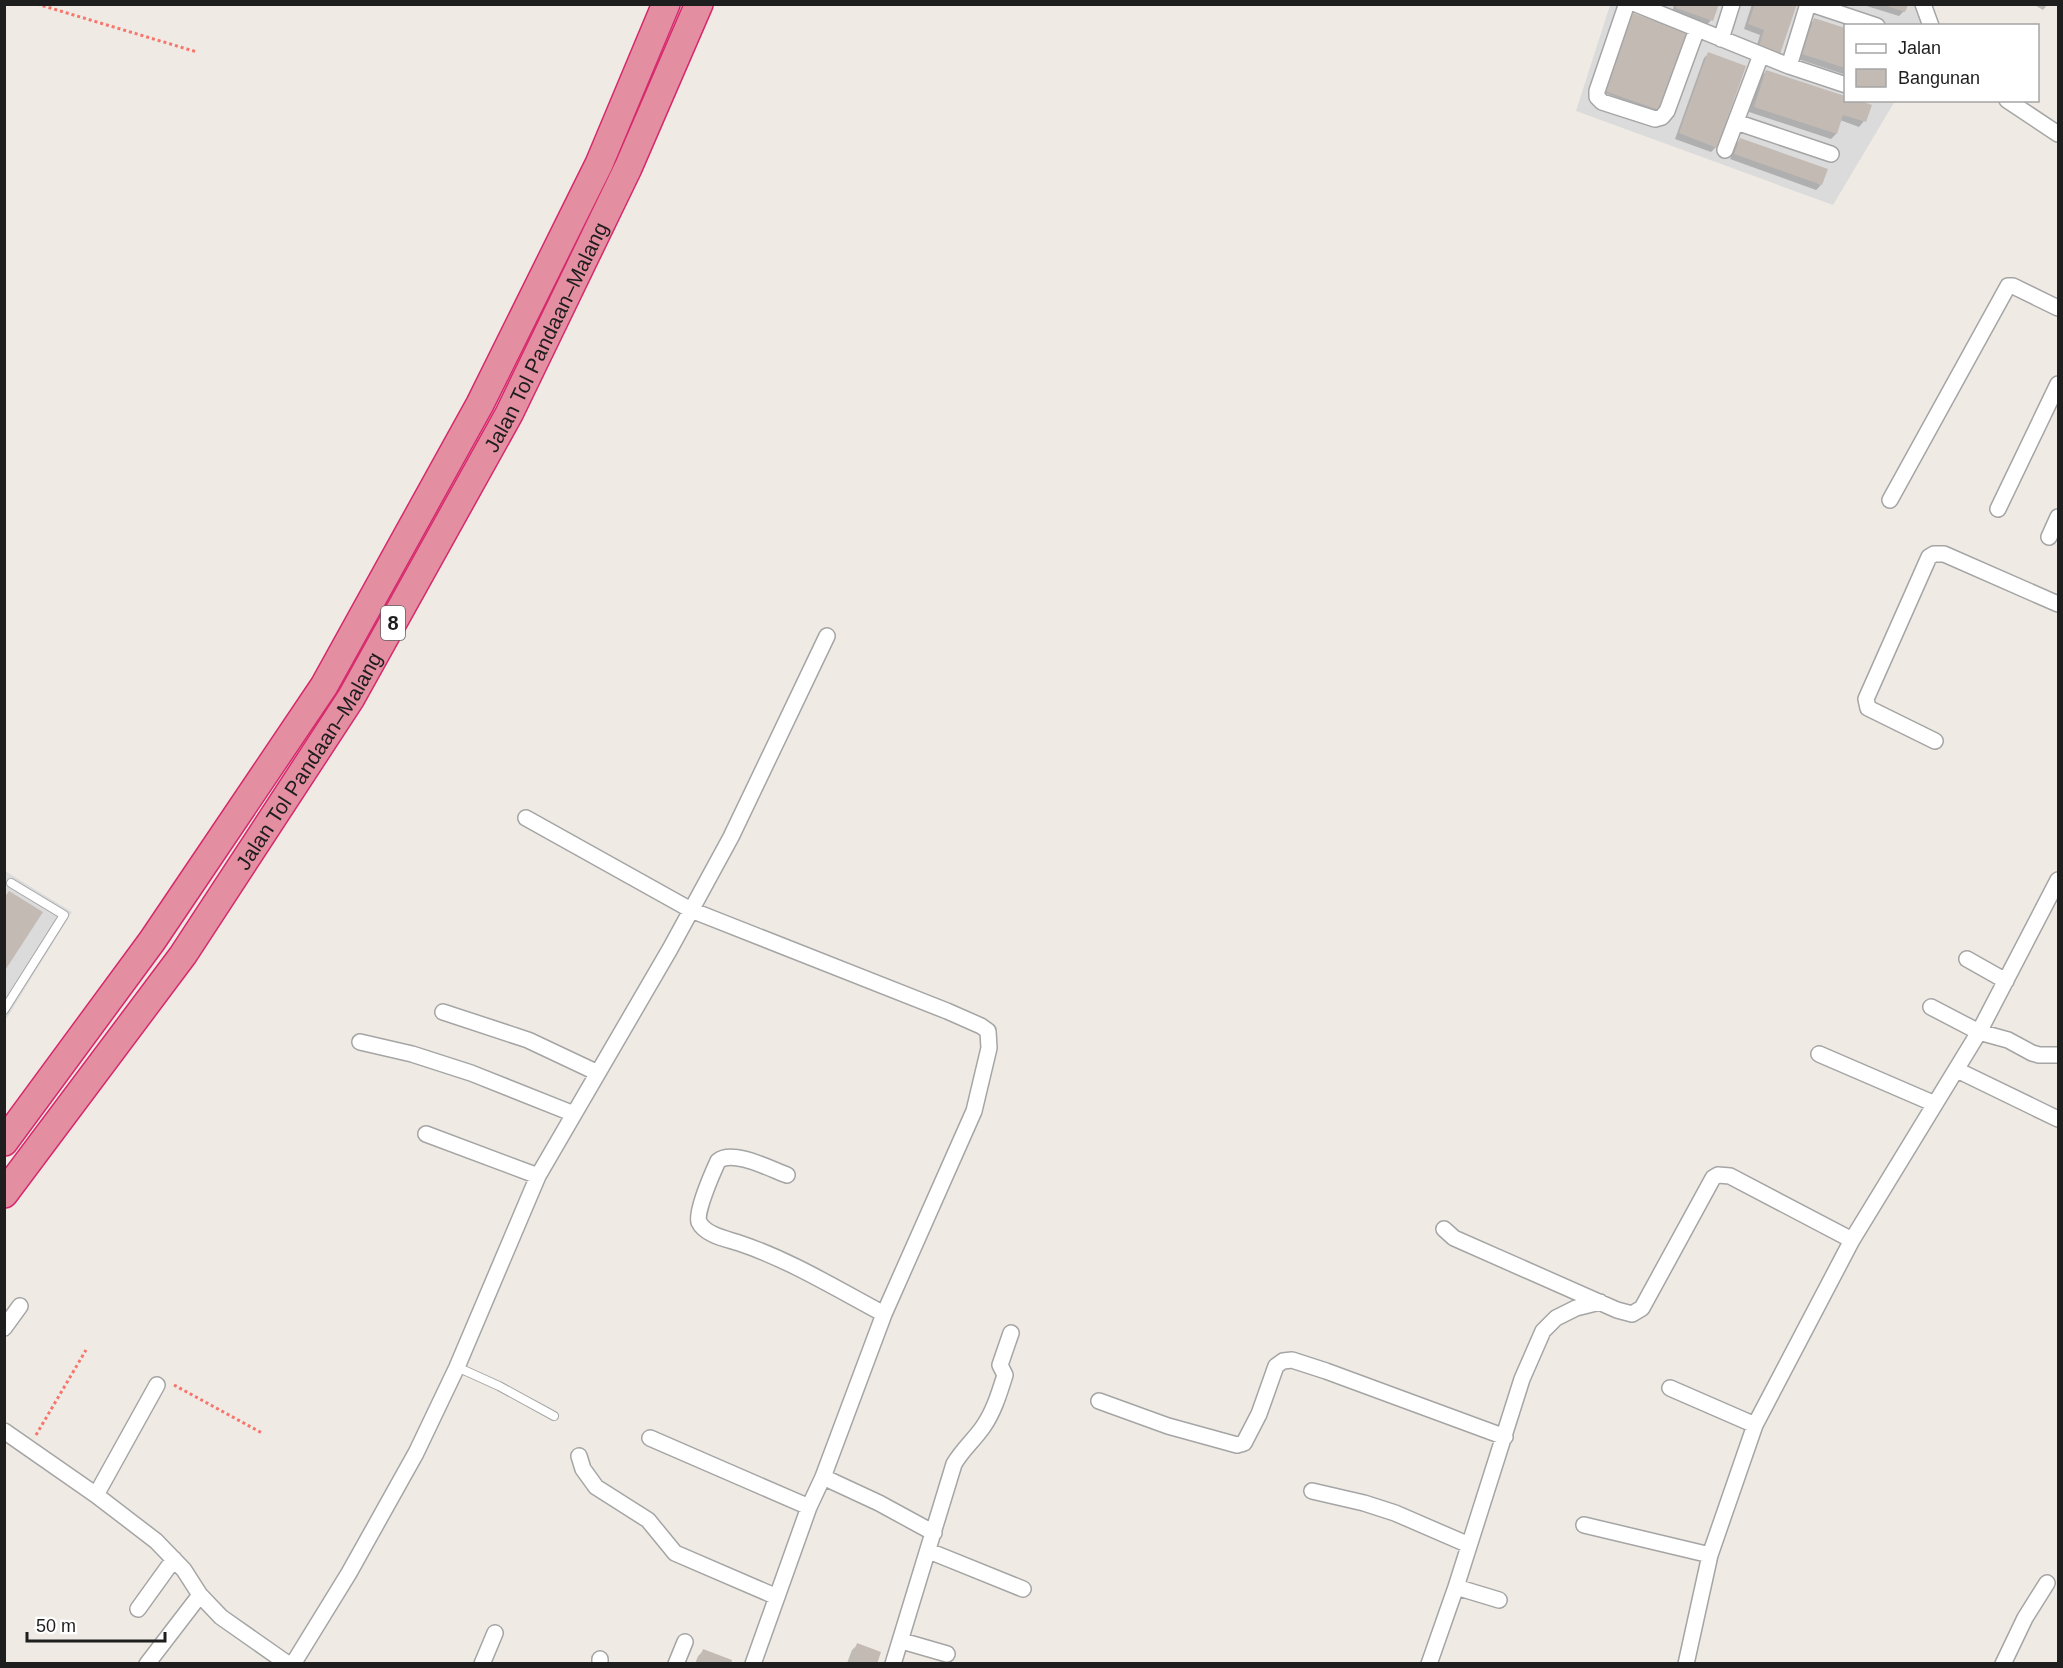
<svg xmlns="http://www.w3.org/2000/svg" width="2063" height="1668" viewBox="0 0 2063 1668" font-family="Arial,sans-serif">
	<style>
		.residential { fill: #dcdbdb }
		.shadow { fill: #0003 }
		.building { fill: #c3bab4 }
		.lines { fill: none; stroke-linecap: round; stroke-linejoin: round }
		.lane-casing { stroke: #a5a5a5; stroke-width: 10 }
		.street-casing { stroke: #a5a5a5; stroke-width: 18 }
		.highway-casing { stroke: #d6296d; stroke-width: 30 }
		.path { stroke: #f6766e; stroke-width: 3; stroke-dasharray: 3 3; stroke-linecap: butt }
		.lane { stroke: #fff; stroke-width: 8 }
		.street { stroke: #fff; stroke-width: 15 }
		.highway { stroke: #e48ea2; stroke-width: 27 }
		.labels { text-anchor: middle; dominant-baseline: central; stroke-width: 4.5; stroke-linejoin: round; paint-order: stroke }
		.shield { fill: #fff; stroke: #626262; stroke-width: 1.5 }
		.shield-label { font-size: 20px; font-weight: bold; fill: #1e1e1e }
		.street-label { font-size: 21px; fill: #1e1e1e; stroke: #fff }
	</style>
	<rect width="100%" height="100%" fill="#efebe4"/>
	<path class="residential" d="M 1610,5 L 1919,5 L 1926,25 L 1846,26 L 1846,100 L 1895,101 L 1833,205 L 1576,111 Z
		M 5,871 L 72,912 L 5,1021 Z"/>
	<path class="shadow" d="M 1674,4 L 1717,4 L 1711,20 L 1706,26 L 1672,13 Z
		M 1752,4 L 1795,4 L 1754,55 L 1760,35 L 1744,29 Z
		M 1860,4 L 1906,4 L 1904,11 L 1899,16 Z
		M 2033,4 L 2048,4 L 2043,10 Z
		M 1633,15 L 1685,33 L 1656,112 L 1604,93 Z
		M 1814,20 L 1846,30 L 1846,75 L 1798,59 L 1809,25 Z
		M 1709,53 L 1716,147 L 1711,152 L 1675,139 L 1704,58 Z
		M 1766,71 L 1846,98 L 1846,100 L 1864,121 L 1859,127 L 1840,120 L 1836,134 L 1831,139 L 1749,112 L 1761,77 Z
		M 1740,140 L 1821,185 L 1816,190 L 1730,159 L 1735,145 Z
		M 857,1645 L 875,1664 L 847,1663 L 852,1650 Z
		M 703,1651 L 729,1664 L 695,1664 L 698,1656 Z"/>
	<path class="building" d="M 1677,4 L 1719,4 L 1713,21 L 1676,8 Z
		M 1755,4 L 1797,4 L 1779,57 L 1758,50 L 1764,30 L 1748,24 Z
		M 1883,5 L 1908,5 L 1905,12 Z
		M 1633,13 L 1687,32 L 1659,110 L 1605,91 Z
		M 1814,18 L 1845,28 L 1845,68 L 1802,54 Z
		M 1708,52 L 1746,66 L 1717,148 L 1679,133 Z
		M 1766,70 L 1845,96 L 1845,100 L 1858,100 L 1872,105 L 1866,122 L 1843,115 L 1837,134 L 1754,107 Z
		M 1740,138 L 1828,169 L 1822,185 L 1734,154 Z
		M 9,891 L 43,912 L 4,972 L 4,898 Z
		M 857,1643 L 881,1652 L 877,1664 L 866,1664 L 852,1658 Z
		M 703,1649 L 732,1660 L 731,1664 L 697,1664 Z"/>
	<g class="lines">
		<defs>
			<path id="lane" d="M 4,1010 L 64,915 L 11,883
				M 457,1367 L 499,1386 L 554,1416"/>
			<path id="street" d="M 1629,4 L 1626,6 L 1597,91 L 1597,97 L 1602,102 L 1655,119 L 1662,117 L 1667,111 L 1697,29
				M 1636,4 L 1789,66 L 1846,85
				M 1811,4 L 1877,26
				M 1923,4 L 1931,26
				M 1721,39 L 1732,4
				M 1789,66 L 1808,4
				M 2007,100 L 2058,134
				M 1736,122 L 1831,154
				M 1725,150 L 1761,55
				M 1890,500 L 2008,286 L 2013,286 L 2058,308
				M 1998,509 L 2058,384
				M 2049,537 L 2058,517
				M 1935,741 L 1868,708 L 1866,699 L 1929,557 L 1934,554 L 1944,554 L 2058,604
				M 526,818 L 691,910 L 947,1011 L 981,1026 L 988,1031 L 989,1048 L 974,1111 L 884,1314 L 823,1477 L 809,1507 L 753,1664
				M 1967,959 L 2006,981
				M 1931,1007 L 1979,1032 L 2008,1040 L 2032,1053 L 2039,1055 L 2058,1055
				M 443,1012 L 528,1040 L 598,1073
				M 360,1042 L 412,1054 L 471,1073 L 574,1114
				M 1819,1054 L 1935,1104
				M 1957,1070 L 2058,1119
				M 426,1134 L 538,1176
				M 787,1175 C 770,1169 733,1149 718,1161 C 713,1172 695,1212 699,1222 C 705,1235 727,1239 739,1243 C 790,1260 837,1289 884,1314
				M 1444,1229 L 1454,1238 L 1617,1310 L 1632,1314 L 1642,1308 L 1713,1178 L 1718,1175 L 1730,1176 L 1852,1240
				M 4,1328 L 20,1306
				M 1670,1388 L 1755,1425
				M 1099,1401 L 1168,1426 L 1237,1445 L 1244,1443 L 1259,1414 L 1276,1366 L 1283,1361 L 1292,1360 L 1326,1371 L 1505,1437
				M 4,1431 L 96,1495 L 156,1541 L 184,1570 L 200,1595 L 221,1617 L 288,1664
				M 650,1438 L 809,1507
				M 579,1456 L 583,1469 L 596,1487 L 648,1520 L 675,1553 L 777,1597
				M 823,1477 L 879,1503 L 934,1533
				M 1312,1491 L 1364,1503 L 1395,1513 L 1469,1545
				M 96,1495 L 157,1385
				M 1584,1525 L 1710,1555
				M 929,1551 L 1023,1589
				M 1456,1587 L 1499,1600
				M 138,1609 L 174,1559
				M 902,1641 L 947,1654
				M 147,1664 L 200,1595
				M 293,1664 L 349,1573 L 416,1453 L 457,1367 L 538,1176 L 670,949 L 731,837 L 827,636
				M 482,1664 L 495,1633
				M 600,1664 L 600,1659
				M 676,1664 L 685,1642
				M 893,1664 L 954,1464 C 962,1450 974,1440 983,1427 C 994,1411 999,1394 1005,1375 L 1000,1365 L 1011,1333
				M 1429,1664 L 1456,1587 L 1522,1379 L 1543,1331 L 1556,1318 L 1576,1308 L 1600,1302
				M 1686,1664 L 1710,1555 L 1755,1425 L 1852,1240 L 1979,1032 L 2058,880
				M 2003,1664 L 2025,1618 L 2047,1583"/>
			<g id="highway">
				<path d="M 4,1142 L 152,941 L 324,686 L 480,404 L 599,164 L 666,4"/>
				<path id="s1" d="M 4,1194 L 183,955 L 351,698 L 509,414 L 628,168 L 699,4"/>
			</g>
		</defs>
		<use href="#lane" class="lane-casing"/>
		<use href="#street" class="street-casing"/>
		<use href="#highway" class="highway-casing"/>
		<path class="path" d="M 37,4 L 197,52
			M 174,1385 L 262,1433
			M 36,1435 L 86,1350"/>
		<use href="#lane" class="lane"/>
		<use href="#street" class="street"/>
		<use href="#highway" class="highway"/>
	</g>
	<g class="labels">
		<rect class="shield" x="381" y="606" width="24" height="34" rx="4.5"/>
		<g class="shield-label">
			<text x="393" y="623">8</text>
		</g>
		<g class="street-label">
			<text stroke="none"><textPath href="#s1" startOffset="1016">Jalan Tol Pandaan–Malang</textPath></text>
			<text stroke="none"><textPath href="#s1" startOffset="530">Jalan Tol Pandaan–Malang</textPath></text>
		</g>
	</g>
	<rect width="2063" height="1668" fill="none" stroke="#1e1e1e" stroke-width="12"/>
	<rect x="1844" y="24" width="195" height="78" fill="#ffffff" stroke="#a5a5a5" stroke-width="1.5"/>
	<rect x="1856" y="44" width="30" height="9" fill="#ffffff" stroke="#a5a5a5" stroke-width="1.5"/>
	<text x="1898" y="54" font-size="18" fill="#1e1e1e">Jalan</text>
	<rect x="1856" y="69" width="30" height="18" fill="#c3bab4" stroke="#a5a5a5" stroke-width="1.5"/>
	<text x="1898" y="84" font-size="18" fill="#1e1e1e">Bangunan</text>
	<path d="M27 1632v9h138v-9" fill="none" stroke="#1e1e1e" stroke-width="3"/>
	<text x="36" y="1632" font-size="18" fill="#1e1e1e" stroke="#ffffff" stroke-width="4.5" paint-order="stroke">50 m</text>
</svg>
